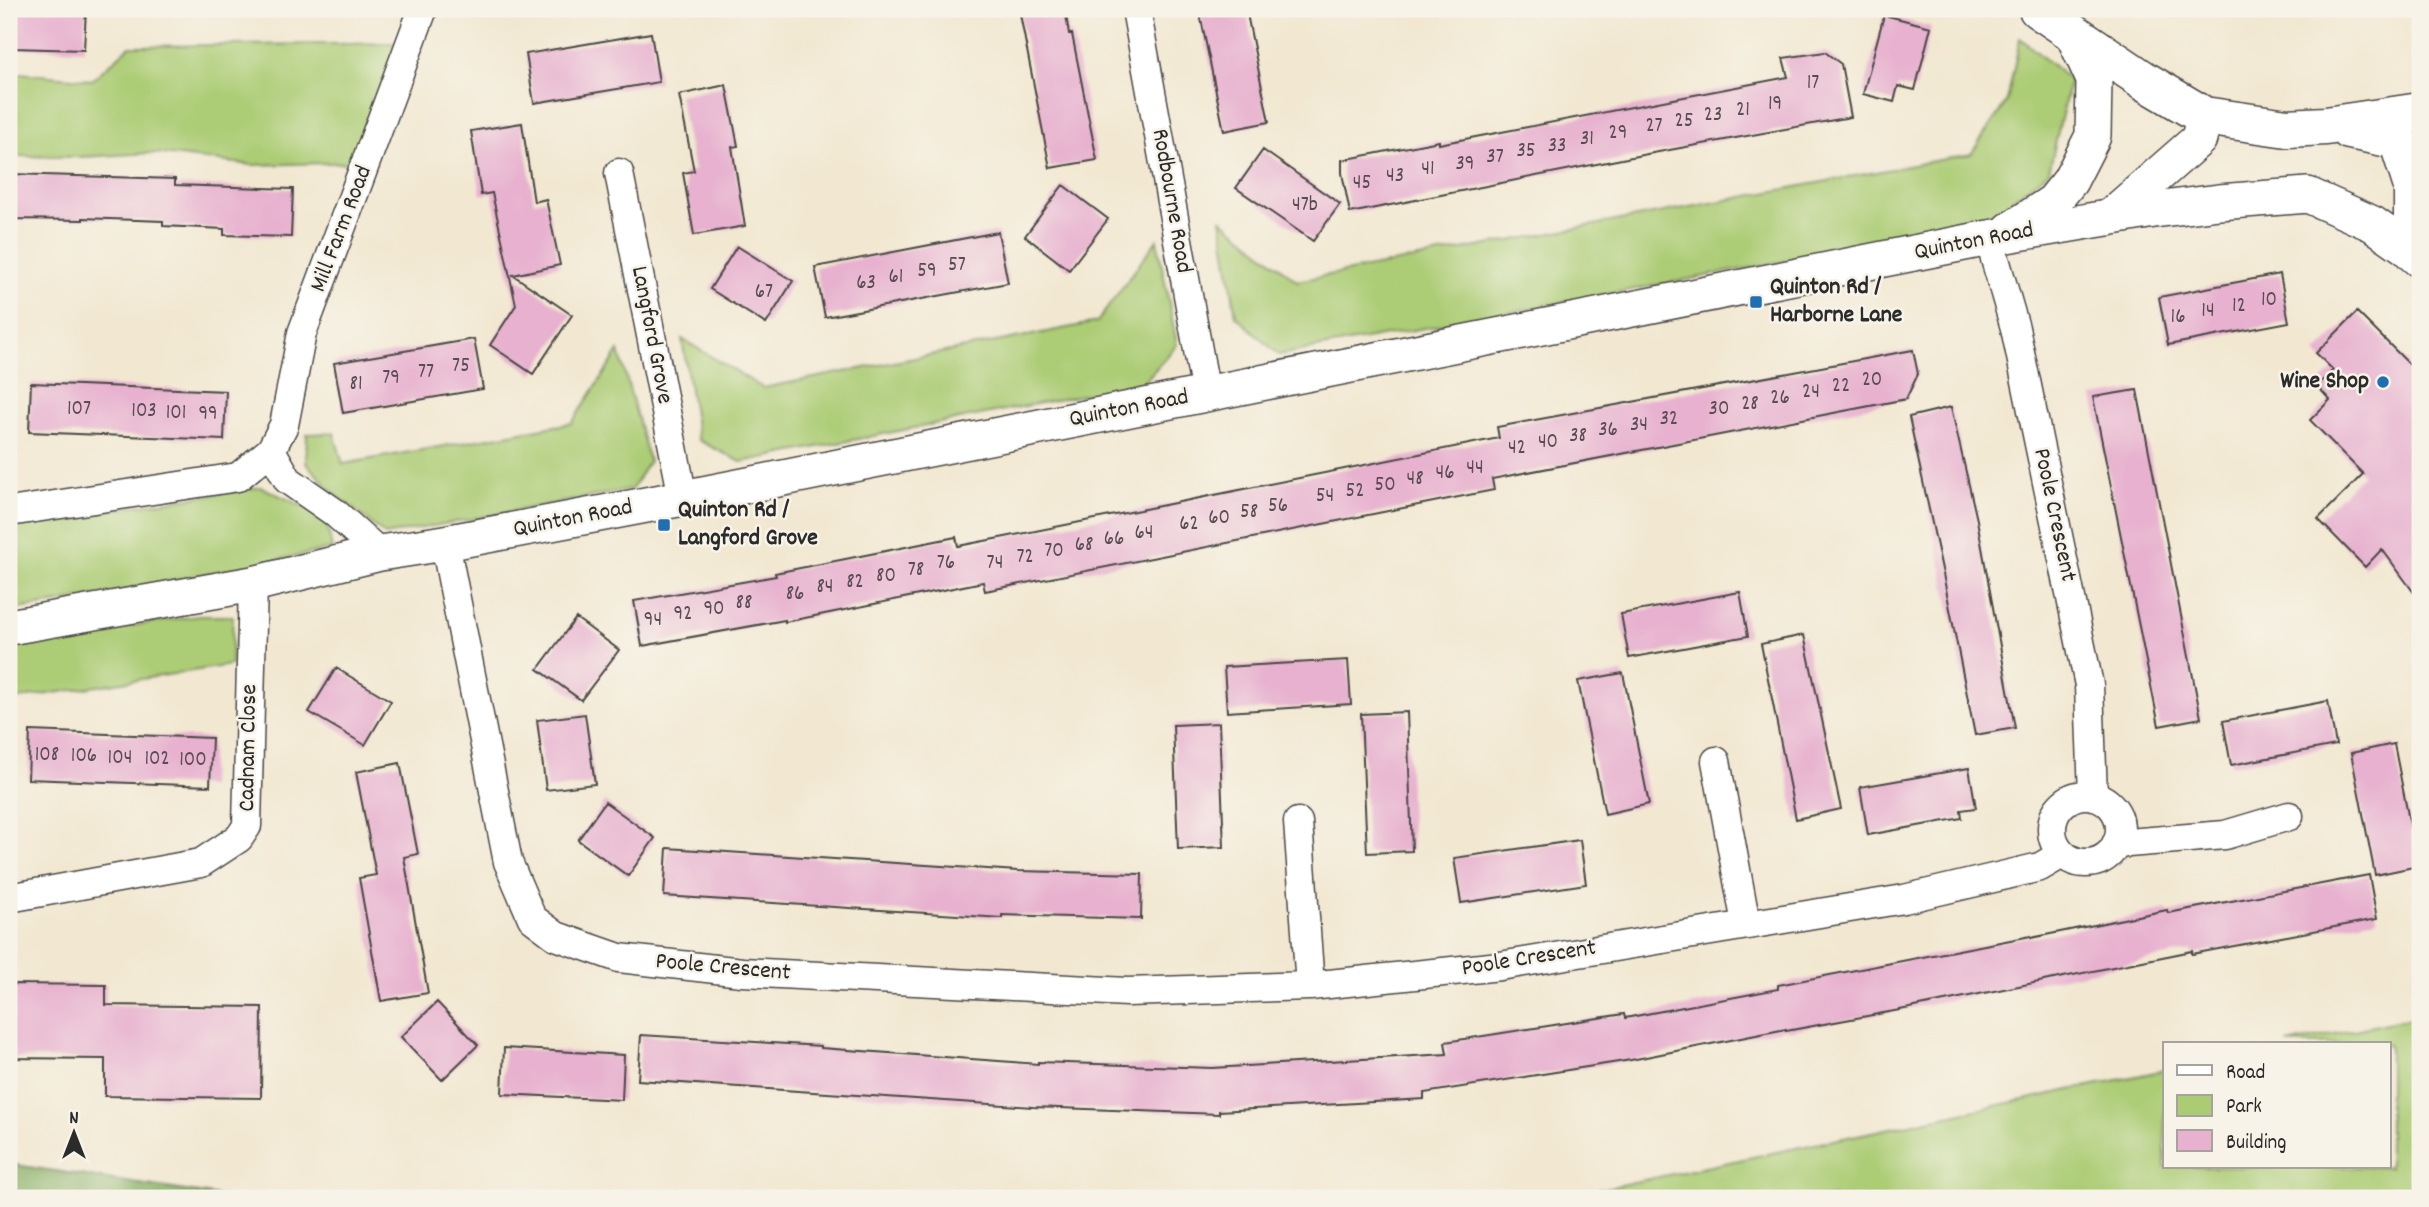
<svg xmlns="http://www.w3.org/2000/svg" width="2429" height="1207" viewBox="0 0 2429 1207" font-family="Dekko,sans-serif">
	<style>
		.green { fill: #accc74; stroke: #6c7c50; stroke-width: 2 }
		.forest { fill: #89b066; stroke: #5a6e48; stroke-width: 2 }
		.building { fill: #e7b1cf }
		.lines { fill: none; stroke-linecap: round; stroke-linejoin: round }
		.minor-casing { stroke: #494744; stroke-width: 31 }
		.tertiary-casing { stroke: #494744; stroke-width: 38 }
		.primary-casing { stroke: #494744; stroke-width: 41 }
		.minor { stroke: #fff; stroke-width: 28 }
		.tertiary { stroke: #fff; stroke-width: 35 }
		.primary { stroke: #fff; stroke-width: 38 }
		.poi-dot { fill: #1f6fb2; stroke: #f7f3e8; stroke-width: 2.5 }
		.labels { text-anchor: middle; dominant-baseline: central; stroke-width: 5; stroke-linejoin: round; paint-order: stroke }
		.number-label { font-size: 21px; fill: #5a4c54 }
		.street-label { font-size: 24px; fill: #2b2b2b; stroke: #f7f3e8 }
		.poi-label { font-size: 24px; font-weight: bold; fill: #2b2b2b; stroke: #f7f3e8; text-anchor: start }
	</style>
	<rect width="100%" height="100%" fill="#f7f3e8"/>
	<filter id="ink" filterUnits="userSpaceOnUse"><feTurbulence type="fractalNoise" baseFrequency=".0143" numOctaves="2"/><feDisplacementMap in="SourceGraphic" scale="14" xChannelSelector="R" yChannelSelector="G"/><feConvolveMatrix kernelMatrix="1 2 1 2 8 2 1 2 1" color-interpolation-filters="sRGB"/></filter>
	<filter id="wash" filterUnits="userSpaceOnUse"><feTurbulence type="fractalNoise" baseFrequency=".00686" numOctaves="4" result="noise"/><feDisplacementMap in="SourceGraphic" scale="28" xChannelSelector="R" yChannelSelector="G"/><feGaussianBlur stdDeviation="1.57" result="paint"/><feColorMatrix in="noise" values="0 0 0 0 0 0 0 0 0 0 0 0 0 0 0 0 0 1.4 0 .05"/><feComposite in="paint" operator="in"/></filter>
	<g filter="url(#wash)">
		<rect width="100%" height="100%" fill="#f2e8d2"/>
		<path class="green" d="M 2020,38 L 2070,80 L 2049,171 L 1995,213 L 1787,261 L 1279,355 L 1236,316 L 1221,219 L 1297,281 L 1971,154 L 2007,101 Z
			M 412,43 L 367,162 L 252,165 L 154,153 L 81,157 L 9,156 L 9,72 L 92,80 L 130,46 Z
			M 1157,240 L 1177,345 L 1143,383 L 741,462 L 698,440 L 682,339 L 763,388 L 1097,322 Z
			M 619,351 L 649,461 L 632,489 L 385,535 L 332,491 L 306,463 L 307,434 L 334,433 L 343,464 L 572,423 Z
			M 261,487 L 307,508 L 327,525 L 332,549 L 60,603 L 9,610 L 9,525 Z
			M 198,616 L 233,616 L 231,665 L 9,700 L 9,644 Z
			M 2420,1012 L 2420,1198 L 1559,1198 L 2165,1070 L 2165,1167 L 2389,1167 L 2389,1044 L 2287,1044 L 2416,1017 Z"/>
		<path class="forest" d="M 9,1164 L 232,1198 L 9,1198 Z"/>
		<g id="blocks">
			<path class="building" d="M 9,9 L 86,9 L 84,50 L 12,48 L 12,40 L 9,40 Z
				M 1019,9 L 1065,9 L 1069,34 L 1072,34 L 1097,160 L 1050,168 Z
				M 1199,9 L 1246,9 L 1269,122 L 1224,131 Z
				M 1884,15 L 1931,27 L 1915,90 L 1898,86 L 1894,102 L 1863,94 Z
				M 651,33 L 659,82 L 534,103 L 526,54 Z
				M 1825,52 L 1841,64 L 1851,117 L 1642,155 L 1350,213 L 1342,173 L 1342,160 L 1439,141 L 1439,144 L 1788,77 L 1783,58 Z
				M 726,85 L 738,146 L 732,147 L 745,226 L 694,235 L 683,173 L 694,171 L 679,95 Z
				M 522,123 L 534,202 L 546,199 L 560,265 L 513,275 L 572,315 L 533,374 L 490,345 L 516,305 L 492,193 L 481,195 L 471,131 Z
				M 1263,150 L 1340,204 L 1313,241 L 1236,188 Z
				M 10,174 L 175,179 L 175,185 L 293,189 L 291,237 L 224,235 L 224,229 L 163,226 L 163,221 L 83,218 L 83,220 L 9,219 Z
				M 1063,185 L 1108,219 L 1069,270 L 1025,236 Z
				M 998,232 L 1008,283 L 825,317 L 815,267 Z
				M 737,246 L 793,281 L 766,324 L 710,289 Z
				M 2280,274 L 2289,322 L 2168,345 L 2159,297 Z
				M 2357,312 L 2420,375 L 2420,601 L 2382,549 L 2365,567 L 2318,519 L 2363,474 L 2310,420 L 2330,400 L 2317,386 L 2333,370 L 2316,353 Z
				M 474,339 L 483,389 L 343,413 L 334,363 Z
				M 1913,350 L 1918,374 L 1906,399 L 1492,479 L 1494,490 L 985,591 L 983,582 L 785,622 L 785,620 L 642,646 L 634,601 L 776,576 L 775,573 L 956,537 L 958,546 L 1005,537 L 1499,438 L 1497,427 Z
				M 31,383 L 226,391 L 224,440 L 29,432 Z
				M 2137,390 L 2201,718 L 2159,726 L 2093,397 Z
				M 1951,407 L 1977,520 L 2015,728 L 1975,735 L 1943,574 L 1909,417 Z
				M 1740,592 L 1748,636 L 1629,658 L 1621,614 Z
				M 576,618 L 619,650 L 581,700 L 538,669 Z
				M 1804,635 L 1841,809 L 1796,819 L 1761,644 Z
				M 1348,660 L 1351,704 L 1227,712 L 1224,667 Z
				M 336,668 L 391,701 L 365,745 L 309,712 Z
				M 1623,673 L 1649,804 L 1605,814 L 1578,681 Z
				M 2328,701 L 2336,745 L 2231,765 L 2223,721 Z
				M 1407,712 L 1412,851 L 1367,853 L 1361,714 Z
				M 585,714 L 595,784 L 546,790 L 537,720 Z
				M 1219,723 L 1224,847 L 1178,849 L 1173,725 Z
				M 30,731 L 212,738 L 210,786 L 28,779 Z
				M 2394,744 L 2418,866 L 2375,875 L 2351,753 Z
				M 400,763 L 418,854 L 404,857 L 428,993 L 381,1001 L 359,878 L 376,875 L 356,772 Z
				M 1969,768 L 1976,808 L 1961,810 L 1962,818 L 1868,835 L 1860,787 Z
				M 605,802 L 655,838 L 628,876 L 578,840 Z
				M 1580,840 L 1586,884 L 1461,903 L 1454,858 Z
				M 667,848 L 1018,871 L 1142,874 L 1141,919 L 1002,915 L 1002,918 L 664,896 Z
				M 2369,875 L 2377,919 L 2192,954 L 2192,951 L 1905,1009 L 1786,1031 L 1786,1029 L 1631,1060 L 1424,1093 L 1424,1099 L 1219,1111 L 1219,1114 L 1033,1107 L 638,1080 L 641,1035 L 821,1046 L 821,1048 L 1038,1064 L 1038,1062 L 1212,1068 L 1447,1054 L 1445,1042 L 1624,1014 L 1625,1018 L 1778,989 L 1778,985 L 2031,936 L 2031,938 L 2167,910 L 2168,913 Z
				M 9,984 L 106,985 L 106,1005 L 262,1007 L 261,1098 L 105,1096 L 105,1059 L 9,1058 Z
				M 437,1002 L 478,1045 L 442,1080 L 401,1037 Z
				M 504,1048 L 624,1055 L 622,1100 L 502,1094 Z"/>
		</g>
	</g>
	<g filter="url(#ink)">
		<use href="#blocks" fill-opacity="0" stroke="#494744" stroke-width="2"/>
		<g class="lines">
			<defs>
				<path id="minor" d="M 1136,9 L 1206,394
					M 619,173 L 683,498
					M 1989,238 L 2015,328 L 2089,685 L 2093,796
					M 271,450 L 288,480 L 334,512 L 380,553
					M 9,512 L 238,477 L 271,450 L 284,425 L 302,333 L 423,9
					M 445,543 L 508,862 L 532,918 L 556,936 L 619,958 L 742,972 L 1127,992 L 1310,986 L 1500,966 L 1904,899 L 2040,867 L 2062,854
					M 1716,761 L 1746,924
					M2052 829a34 34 0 1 1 68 0a34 34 0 1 1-68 0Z
					M 1298,822 L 1310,986
					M 2116,844 L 2225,835 L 2289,816
					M 9,898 L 201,863 L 239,838 L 247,826 L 253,584"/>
				<path id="tertiary" d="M 2109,218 L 2199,139 L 2204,116
					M 2010,230 L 2053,202 L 2070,181 L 2093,136 L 2094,80 L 2072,32
					M 9,627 L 253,584 L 380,553 L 445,543 L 683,498 L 1989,238 L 2154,210 L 2219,202 L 2308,195 L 2373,224 L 2413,252"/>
				<path id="primary" d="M 2038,9 L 2145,81 L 2204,116 L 2287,128 L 2326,126 L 2420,112
					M 2349,130 L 2398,140 L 2413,187 L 2413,252 L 2420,258"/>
			</defs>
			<use href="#minor" class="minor-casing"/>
			<use href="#tertiary" class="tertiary-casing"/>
			<use href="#primary" class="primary-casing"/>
			<use href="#minor" class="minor"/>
			<use href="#tertiary" class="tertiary"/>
			<use href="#primary" class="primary"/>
		</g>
	</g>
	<g class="poi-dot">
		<rect x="1749" y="295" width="14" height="14" rx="3.5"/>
		<circle cx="2383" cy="382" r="7"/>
		<rect x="657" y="518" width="14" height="14" rx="3.5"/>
	</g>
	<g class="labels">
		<g class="number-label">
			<text x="1813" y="84">17</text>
			<text x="1775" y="105">19</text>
			<text x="1743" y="111">21</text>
			<text x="1713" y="116">23</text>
			<text x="1684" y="122">25</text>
			<text x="1654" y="127">27</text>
			<text x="1618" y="134">29</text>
			<text x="1587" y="140">31</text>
			<text x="1557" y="147">33</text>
			<text x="1526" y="152">35</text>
			<text x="1495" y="158">37</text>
			<text x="1465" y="165">39</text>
			<text x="1428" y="170">41</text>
			<text x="1395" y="177">43</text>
			<text x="1362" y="184">45</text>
			<text x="1305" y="206">47b</text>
			<text x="957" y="266">57</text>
			<text x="927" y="272">59</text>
			<text x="896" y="278">61</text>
			<text x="866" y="284">63</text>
			<text x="764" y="293">67</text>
			<text x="2269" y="301">10</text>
			<text x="2239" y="307">12</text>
			<text x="2208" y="312">14</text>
			<text x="2178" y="318">16</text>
			<text x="461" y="367">75</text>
			<text x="426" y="373">77</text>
			<text x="391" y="379">79</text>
			<text x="1872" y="381">20</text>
			<text x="356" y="385">81</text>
			<text x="1841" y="387">22</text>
			<text x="1811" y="393">24</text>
			<text x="1780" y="399">26</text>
			<text x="1750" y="405">28</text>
			<text x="79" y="410">107</text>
			<text x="1719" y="410">30</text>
			<text x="144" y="412">103</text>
			<text x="176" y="414">101</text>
			<text x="208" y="415">99</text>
			<text x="1669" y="420">32</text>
			<text x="1639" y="426">34</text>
			<text x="1608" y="431">36</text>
			<text x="1578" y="437">38</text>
			<text x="1548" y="443">40</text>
			<text x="1517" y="449">42</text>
			<text x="1475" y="469">44</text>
			<text x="1445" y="474">46</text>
			<text x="1415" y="480">48</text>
			<text x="1385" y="486">50</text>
			<text x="1355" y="492">52</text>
			<text x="1325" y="497">54</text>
			<text x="1278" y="507">56</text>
			<text x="1249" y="513">58</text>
			<text x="1219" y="519">60</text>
			<text x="1189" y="525">62</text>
			<text x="1144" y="534">64</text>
			<text x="1114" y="540">66</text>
			<text x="1084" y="546">68</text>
			<text x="1054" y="552">70</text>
			<text x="1025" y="558">72</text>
			<text x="946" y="564">76</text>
			<text x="995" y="564">74</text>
			<text x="916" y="571">78</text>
			<text x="886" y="577">80</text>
			<text x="855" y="583">82</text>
			<text x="825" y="588">84</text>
			<text x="795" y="595">86</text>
			<text x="744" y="604">88</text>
			<text x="714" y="610">90</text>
			<text x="683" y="615">92</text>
			<text x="653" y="621">94</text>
			<text x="47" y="756">108</text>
			<text x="84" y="757">106</text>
			<text x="120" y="759">104</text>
			<text x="157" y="760">102</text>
			<text x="193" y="761">100</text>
		</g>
		<g class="street-label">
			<text transform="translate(1171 201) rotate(80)">Rodbourne Road</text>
			<text transform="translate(342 229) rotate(-69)">Mill Farm Road</text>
			<text transform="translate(1974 242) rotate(-11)">Quinton Road</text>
			<text transform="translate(651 335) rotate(79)">Langford Grove</text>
			<text transform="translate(1129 409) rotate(-11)">Quinton Road</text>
			<text transform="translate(2054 515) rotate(78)">Poole Crescent</text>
			<text transform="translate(573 519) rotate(-11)">Quinton Road</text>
			<text transform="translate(249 748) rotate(-89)">Cadnam Close</text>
			<text transform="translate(1529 959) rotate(-9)">Poole Crescent</text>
			<text transform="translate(723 968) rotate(5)">Poole Crescent</text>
		</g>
		<g class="poi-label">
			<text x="1770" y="288">Quinton Rd /<tspan x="1770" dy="28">Harborne Lane</tspan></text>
			<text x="2369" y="382" text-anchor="end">Wine Shop</text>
			<text x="678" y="511">Quinton Rd /<tspan x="678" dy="28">Langford Grove</tspan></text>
		</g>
	</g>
	<rect width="2429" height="1207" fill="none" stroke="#f7f3e8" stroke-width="35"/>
	<rect x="2163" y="1042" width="228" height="126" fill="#f7f3e8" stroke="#a5a39c" stroke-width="2"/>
	<rect x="2177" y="1065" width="35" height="10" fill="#ffffff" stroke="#a5a39c" stroke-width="2"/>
	<text x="2226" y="1078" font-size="21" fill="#2b2b2b">Road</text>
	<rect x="2177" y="1095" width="35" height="21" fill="#accc74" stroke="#a5a39c" stroke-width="2"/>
	<text x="2226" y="1112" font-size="21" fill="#2b2b2b">Park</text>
	<rect x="2177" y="1130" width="35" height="21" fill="#e7b1cf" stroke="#a5a39c" stroke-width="2"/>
	<text x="2226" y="1148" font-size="21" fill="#2b2b2b">Building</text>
	<g transform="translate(74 1133)" stroke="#f7f3e8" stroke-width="5" paint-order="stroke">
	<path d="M0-5L12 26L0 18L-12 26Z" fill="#2b2b2b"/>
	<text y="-10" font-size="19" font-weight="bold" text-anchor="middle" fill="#2b2b2b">N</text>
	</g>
</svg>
